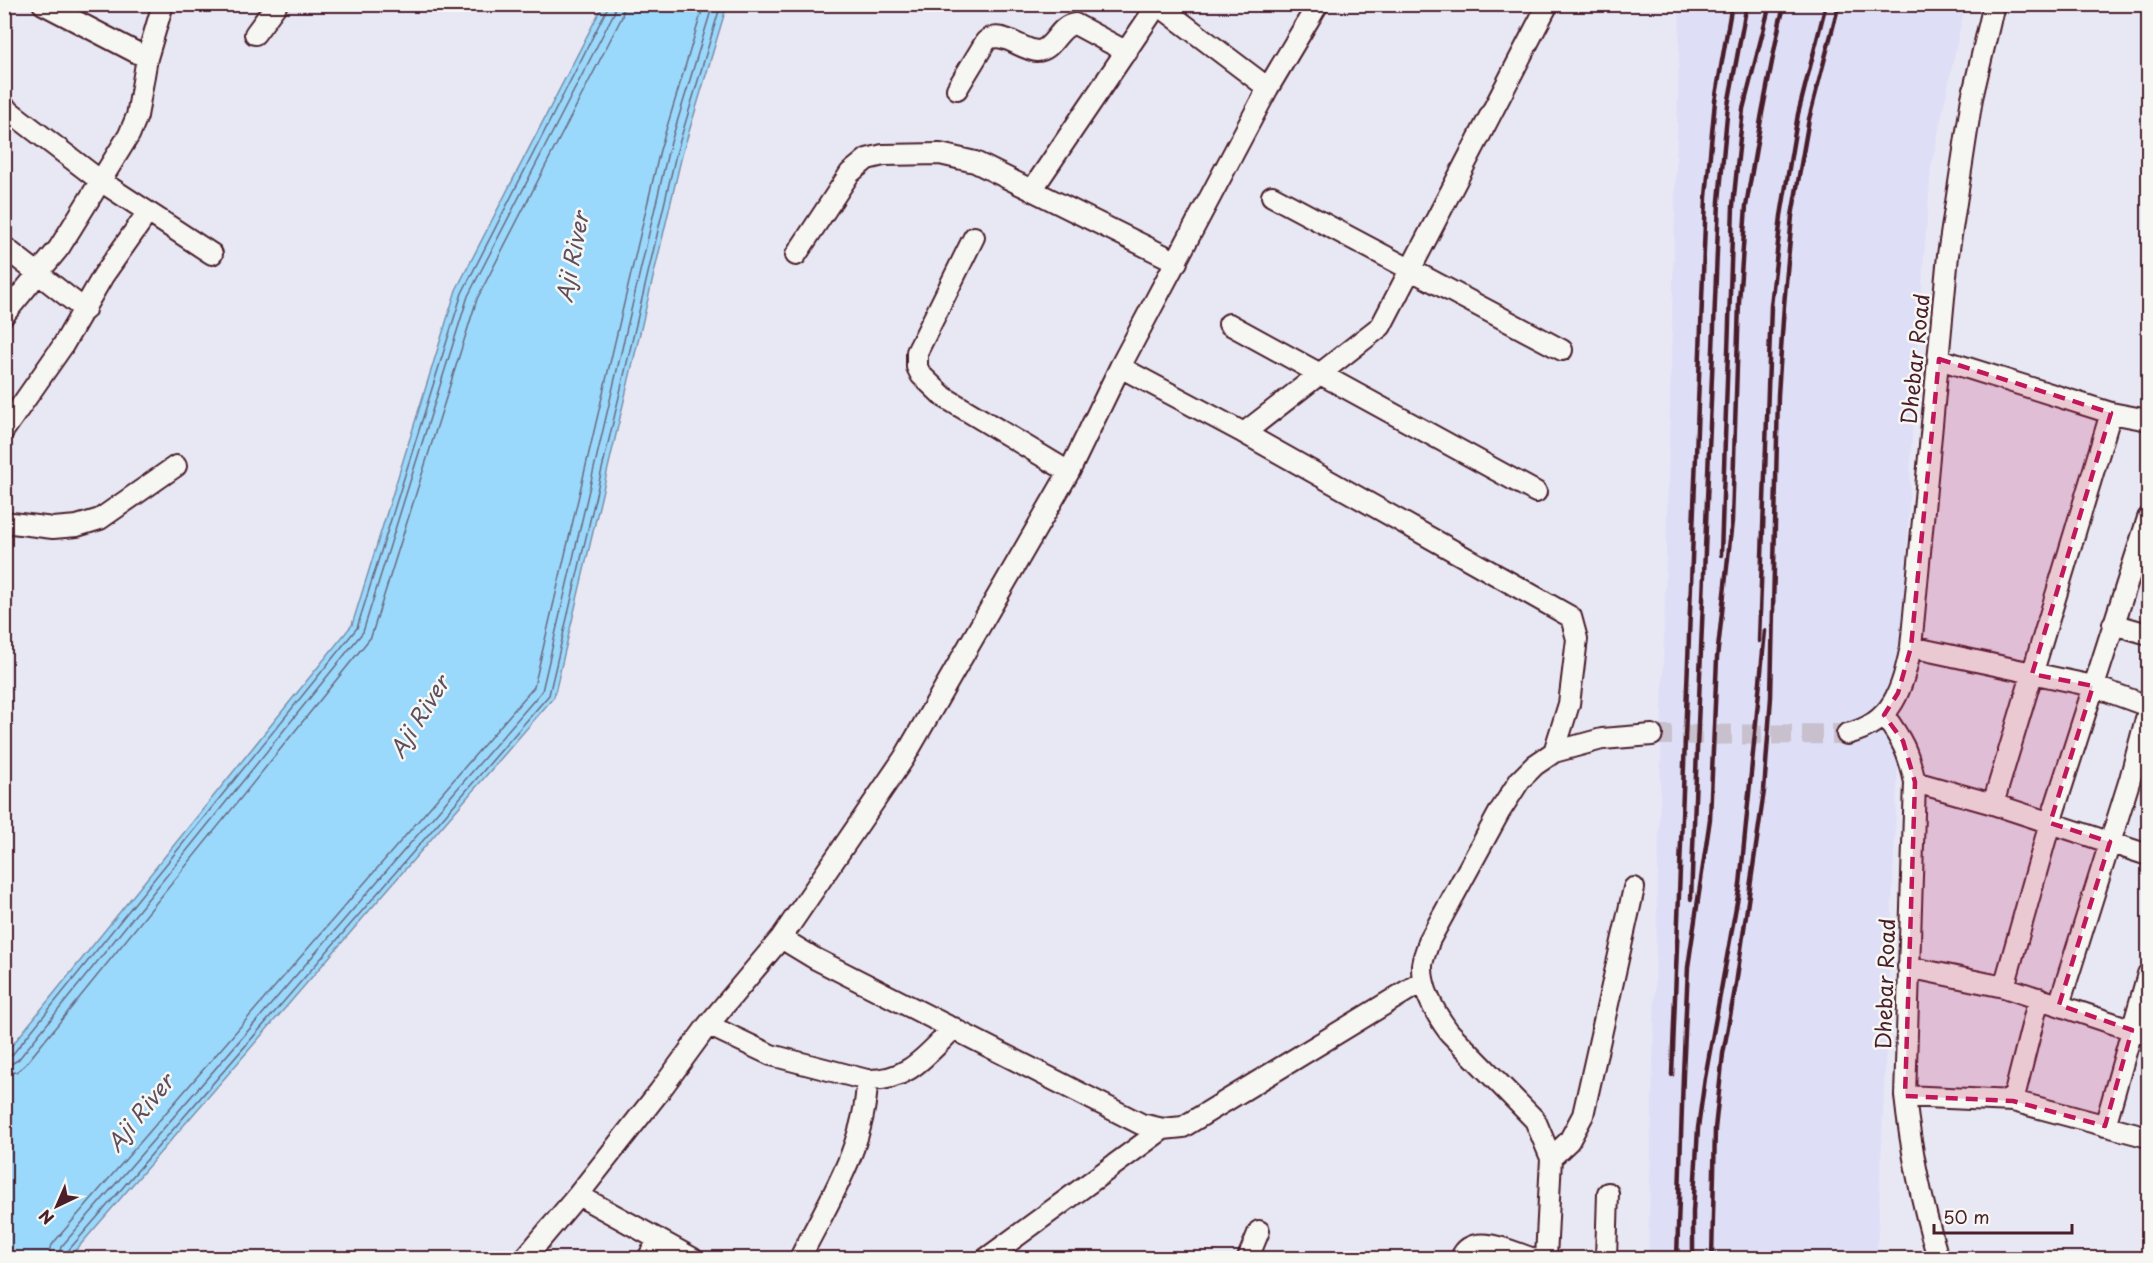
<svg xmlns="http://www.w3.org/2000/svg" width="2153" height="1263" viewBox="0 0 2153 1263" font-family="'Playpen Sans',sans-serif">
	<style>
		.built { fill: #dedff7 }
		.water { fill: #9ad9fc; stroke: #7a8fa8; stroke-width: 1.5 }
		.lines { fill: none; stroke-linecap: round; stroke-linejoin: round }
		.shore { stroke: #6a697f; stroke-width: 1.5 }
		.minor-tunnel { stroke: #c8c0cd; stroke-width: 20; stroke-dasharray: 20 10; stroke-linecap: butt }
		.minor-casing { stroke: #4a1f2b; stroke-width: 24 }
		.minor { stroke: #f6f6f2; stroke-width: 20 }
		.rail { stroke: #4a1f2b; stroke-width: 4.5 }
		.marked { fill: #c2185b; fill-opacity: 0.2; stroke: #c2185b; stroke-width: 4.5; stroke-dasharray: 12 8; stroke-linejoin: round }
		.labels { text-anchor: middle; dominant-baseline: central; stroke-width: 5; stroke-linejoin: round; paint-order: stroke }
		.street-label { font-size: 21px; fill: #4a1f2b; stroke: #f6f6f2 }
		.water-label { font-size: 22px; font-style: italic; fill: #5e4e5f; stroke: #f6f6f2 }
	</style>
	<rect width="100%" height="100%" fill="#e8e8f5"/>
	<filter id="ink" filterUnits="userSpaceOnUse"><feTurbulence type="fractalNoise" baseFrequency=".0167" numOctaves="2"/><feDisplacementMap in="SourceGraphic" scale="12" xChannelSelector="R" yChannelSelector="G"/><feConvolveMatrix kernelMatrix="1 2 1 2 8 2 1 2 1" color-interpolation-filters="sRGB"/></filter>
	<g filter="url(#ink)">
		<path class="built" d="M 1680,5 L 1965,5 L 1931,168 L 1914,391 L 1877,1258 L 1648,1258 Z"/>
		<path class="water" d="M 603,5 L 727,5 L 682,155 L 554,697 L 69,1258 L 5,1258 L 5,1054 L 352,625 L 456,290 Z"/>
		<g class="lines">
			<path class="shore" d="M 4,1057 L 12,1055 L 357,628 L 462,293 L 607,9 L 608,4
				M 4,1065 L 11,1064 L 18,1060 L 363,632 L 468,296 L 614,13 L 615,4
				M 4,1074 L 16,1072 L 25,1065 L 371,637 L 477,299 L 622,17 L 624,4
				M 49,1258 L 50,1248 L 55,1241 L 534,687 L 660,150 L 704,4
				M 58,1258 L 61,1247 L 542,691 L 668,152 L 713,4
				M 65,1258 L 67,1252 L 549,695 L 676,154 L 721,4"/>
			<path class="minor-tunnel" d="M 1652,735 L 1847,734"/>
			<defs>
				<path id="minor" d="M 43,4 L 147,58
					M 1157,4 L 1268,88
					M 255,34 L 277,4
					M 957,89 L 986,41 C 1001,29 1021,50 1037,51 C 1054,51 1058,25 1075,24 L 1127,52
					M 4,107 L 102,182 L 212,254
					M 1032,190 L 1158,4
					M 1272,196 L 1562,350
					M 974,237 L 917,352 L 917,367 L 921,375 L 944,397 L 1069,472
					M 4,247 L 85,310
					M 796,255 L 850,173 L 867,159 L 883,155 L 940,154 L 975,162 L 1177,262
					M 4,315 L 59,248 L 129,135 L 137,116 L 147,58 L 163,4
					M 1229,324 L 1536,492
					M 1939,359 L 2111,413 L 2148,420
					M 1120,367 L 1244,433 L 1571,617 L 1577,639 L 1569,704 L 1554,752
					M 4,430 L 62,347 L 103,276 L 148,212
					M 1244,433 L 1381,326 L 1548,4
					M 4,522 L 53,528 L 77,526 L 100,519 L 176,466
					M 2113,624 L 2148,634
					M 1911,647 L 2093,686 L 2148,706
					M 1884,715 C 1902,740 1908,751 1915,782 L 1905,1096 C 1911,1152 1922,1204 1938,1258
					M 1847,734 C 1894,723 1902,688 1911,647 L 1948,255 L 1972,98 L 1994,4
					M 1915,782 L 1993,804 L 2148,855
					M 1993,804 L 2111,413
					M 781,938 L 814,958 L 1141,1124 L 1163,1129 L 1183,1127 L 1423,981
					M 1908,967 L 2004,987 L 2148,1035
					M 2004,987 L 2050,823 L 2148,518
					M 2059,1005 L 2130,779 L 2148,711
					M 708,1025 L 771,1055 L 867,1080 C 909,1081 926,1055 954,1028
					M 1905,1096 L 2013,1101 L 2148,1137
					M 2013,1101 L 2039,998
					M 2105,1126 L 2148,974
					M 1551,1158 L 1569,1141 L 1583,1115 L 1634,888
					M 578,1195 L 692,1258
					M 525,1258 L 578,1195 L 659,1092 L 708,1025 L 781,938 L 904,758 L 1069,472 L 1120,367 L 1268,88 L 1318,4
					M 648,1258 L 659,1240
					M 800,1258 C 828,1202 866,1145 867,1080
					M 987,1258 L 1163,1129
					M 1248,1258 L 1259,1231
					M 1461,1258 C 1472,1231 1512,1252 1531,1258
					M 1546,1258 L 1551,1158 L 1535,1120 L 1449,1032 C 1435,1013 1421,989 1422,965 C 1423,957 1427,949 1429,941 L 1500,811 L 1520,780 L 1535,765 L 1554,752 L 1602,739 L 1652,735
					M 1606,1258 L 1608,1193"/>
			</defs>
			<use href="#minor" class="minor-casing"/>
			<use href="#minor" class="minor"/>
			<path class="rail" d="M 1721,555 L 1733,206 L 1743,109 L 1770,4
				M 1759,641 L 1771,306 L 1781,216 L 1798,114 L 1826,4
				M 1691,899 L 1719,201 L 1728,105 L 1747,4
				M 1672,1075 L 1706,197 L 1715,101 L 1732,4
				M 1677,1258 L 1683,1075 L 1688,967 L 1710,819 L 1717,658 L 1732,521 L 1739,302 L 1746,206 L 1762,113 L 1780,21 L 1785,4
				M 1693,1258 L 1693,1212 L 1698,1128 L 1705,1078 L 1740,885 L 1765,631
				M 1712,1258 L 1715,1129 L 1723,1054 L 1736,984 L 1764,791 L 1771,697 L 1778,395 L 1784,305 L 1792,216 L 1809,119 L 1839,4"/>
		</g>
	</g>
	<path class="marked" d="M 1939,359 L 2111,413 L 2032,674 L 2093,686 L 2050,823 L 2110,842 L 2059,1005 L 2132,1030 L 2105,1126 L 2013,1101 L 1905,1096 L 1915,782 L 1903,741 L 1884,715 L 1898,693 L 1911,647 Z"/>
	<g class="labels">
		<g class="street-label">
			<text transform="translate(1914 359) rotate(-84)">Dhebar Road</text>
			<text transform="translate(1884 984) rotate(-88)">Dhebar Road</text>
		</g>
		<g class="water-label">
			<text transform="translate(571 257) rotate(-79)">Aji River</text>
			<text transform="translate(418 716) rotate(-58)">Aji River</text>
			<text transform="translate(139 1112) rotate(-51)">Aji River</text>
		</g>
	</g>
	<rect width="2153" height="1263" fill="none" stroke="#f6f6f2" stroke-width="24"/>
	<rect x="12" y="12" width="2129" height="1239" fill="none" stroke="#4a1f2b" stroke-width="2" filter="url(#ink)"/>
	<g transform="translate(57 1206) rotate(224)" stroke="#f6f6f2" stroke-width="4.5" paint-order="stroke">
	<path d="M0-4.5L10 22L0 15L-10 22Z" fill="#4a1f2b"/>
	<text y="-9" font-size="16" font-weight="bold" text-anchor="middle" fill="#4a1f2b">N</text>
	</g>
	<path d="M1934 1224v9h138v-9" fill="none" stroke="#4a1f2b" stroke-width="3"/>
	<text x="1943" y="1224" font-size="18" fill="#4a1f2b" stroke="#f6f6f2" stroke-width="4.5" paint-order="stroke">50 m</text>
</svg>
